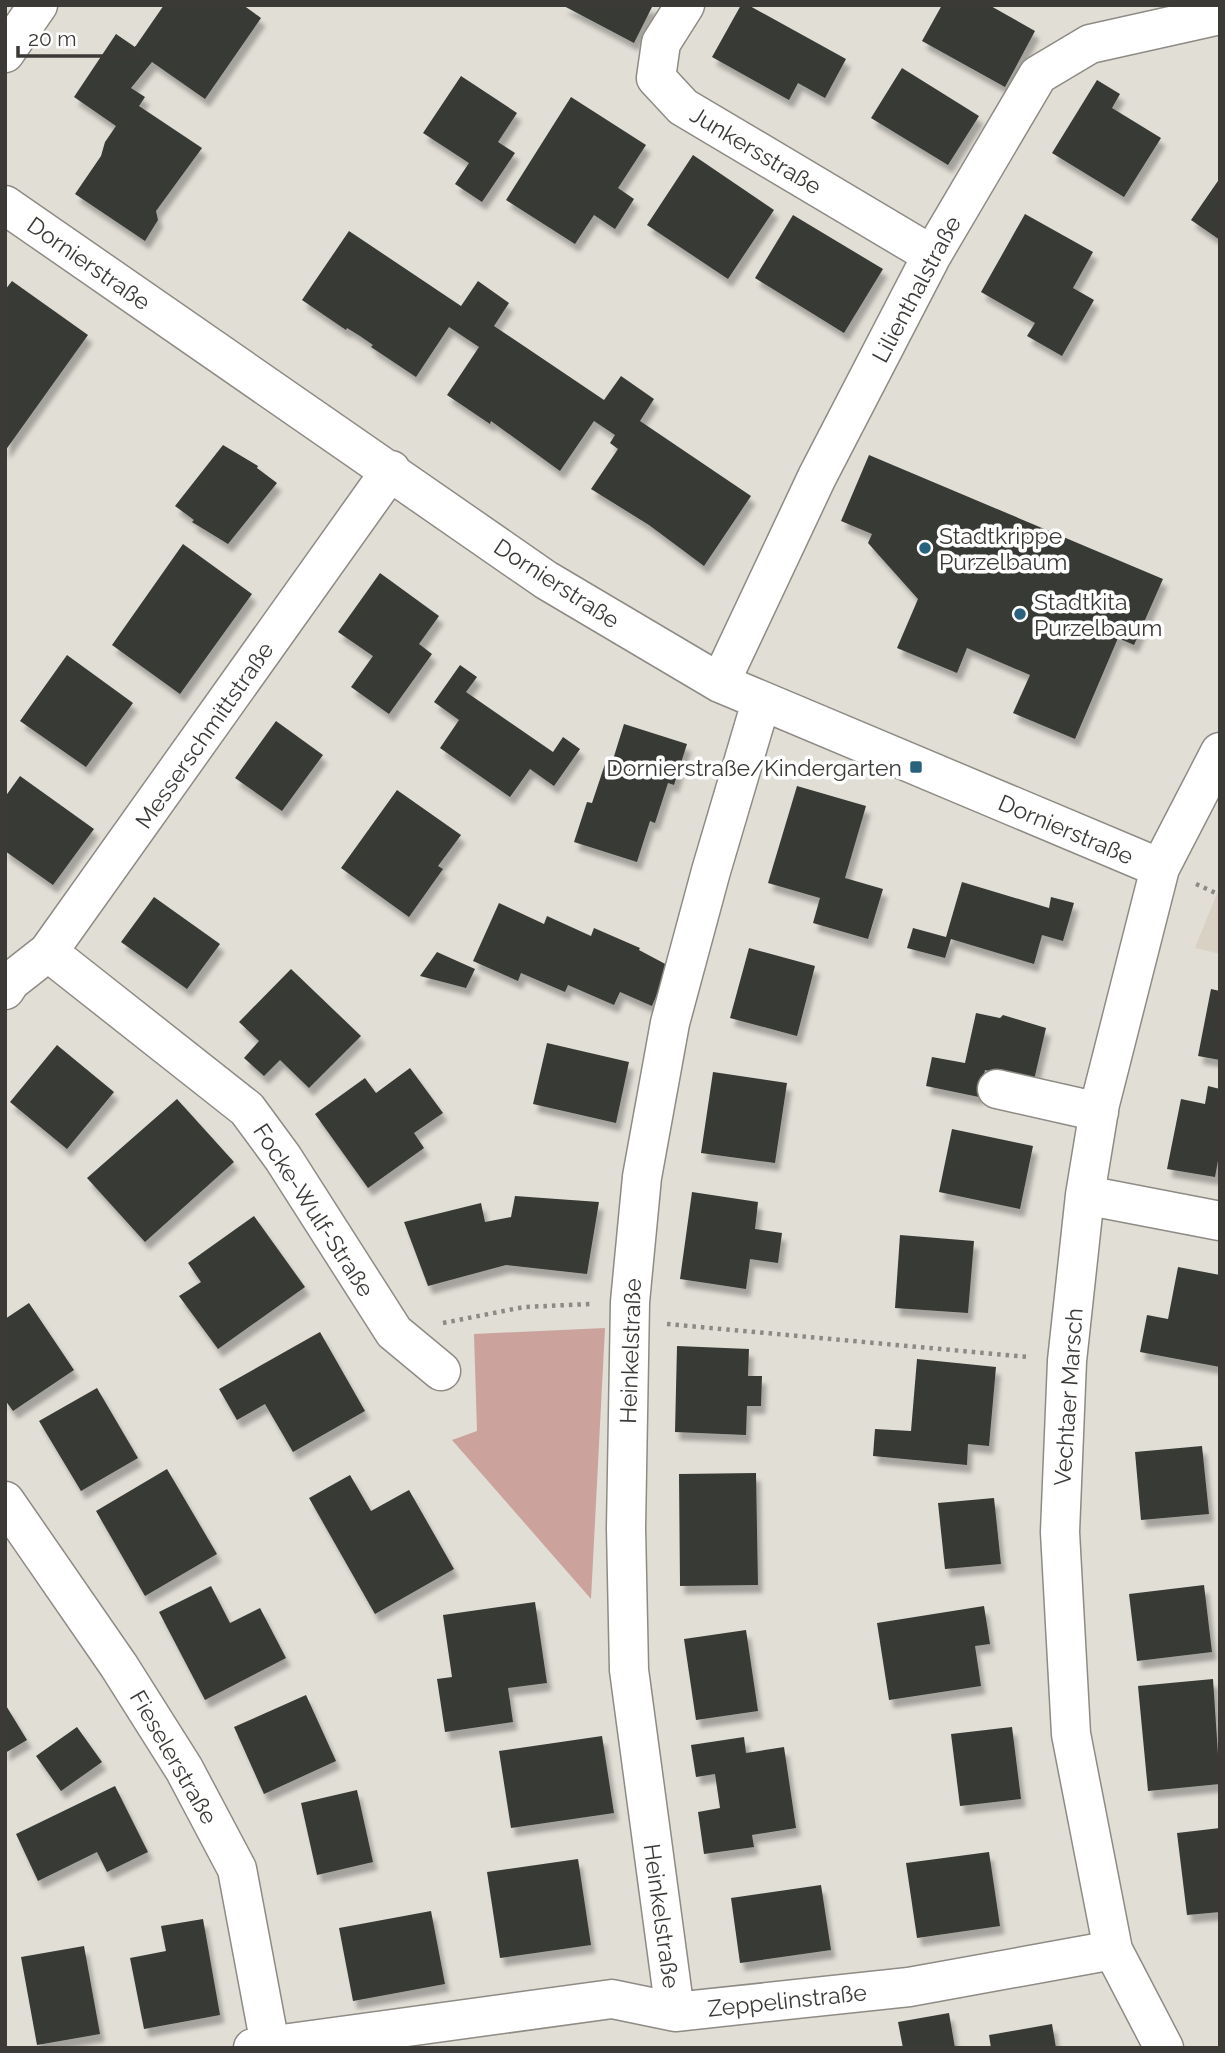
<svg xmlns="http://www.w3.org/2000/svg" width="1225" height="2053" viewBox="0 0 1225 2053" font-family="Raleway,sans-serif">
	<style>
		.built { fill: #d9d2c4 }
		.green { fill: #cba29c }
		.building { fill: #393a34; filter: url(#shadow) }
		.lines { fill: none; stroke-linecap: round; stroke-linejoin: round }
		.minor-casing { stroke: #8e8b85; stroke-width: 41 }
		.path { stroke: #8c8a85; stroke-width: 4.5; stroke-dasharray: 3.5 5; stroke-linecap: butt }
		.minor { stroke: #fff; stroke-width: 38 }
		.poi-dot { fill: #2a617c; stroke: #fff; stroke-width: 2.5 }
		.labels { text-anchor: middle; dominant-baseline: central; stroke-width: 7; stroke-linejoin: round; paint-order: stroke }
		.street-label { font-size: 23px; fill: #3c3a37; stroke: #fff }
		.poi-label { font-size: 23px; fill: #3c3a37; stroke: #fff; text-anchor: start }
	</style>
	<defs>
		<filter id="shadow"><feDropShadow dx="4.5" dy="8" stdDeviation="2" flood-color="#0004"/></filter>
	</defs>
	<rect width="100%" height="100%" fill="#e1ded6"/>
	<path class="built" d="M 1220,886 L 1220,954 L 1195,948 Z"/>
	<path class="green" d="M 605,1328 L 591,1599 L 452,1440 L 477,1431 L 474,1334 Z"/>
	<path class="building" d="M 164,5 L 243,5 L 261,18 L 205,99 L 152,62 L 131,88 L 145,97 L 139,106 L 202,148 L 156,211 L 158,220 L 145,241 L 75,194 L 101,156 L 105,142 L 116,126 L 74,97 L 116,34 L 135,47 Z
		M 562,5 L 653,5 L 634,43 Z
		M 741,5 L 748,5 L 846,59 L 825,98 L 798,83 L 789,100 L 712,57 Z
		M 942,5 L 989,5 L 1035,31 L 1005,87 L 922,41 Z
		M 902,68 L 979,116 L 948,165 L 871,118 Z
		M 461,76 L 517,113 L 498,142 L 515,153 L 482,202 L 455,184 L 469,163 L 423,133 Z
		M 1097,80 L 1120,94 L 1112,108 L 1161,138 L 1124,197 L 1052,153 Z
		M 571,97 L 646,145 L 618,188 L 634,199 L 615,229 L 594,215 L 575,244 L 506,200 Z
		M 693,155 L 774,210 L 728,279 L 647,225 Z
		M 1220,178 L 1220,240 L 1191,220 Z
		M 1025,214 L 1093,252 L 1073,288 L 1094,300 L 1062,356 L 1027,336 L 1035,323 L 981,292 Z
		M 793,215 L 883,269 L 844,333 L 755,278 Z
		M 349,231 L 461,306 L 478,281 L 509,303 L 494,326 L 604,400 L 621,376 L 654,399 L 640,421 L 751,496 L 704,566 L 649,525 L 591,489 L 618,449 L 610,443 L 615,435 L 594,421 L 560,471 L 491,421 L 490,424 L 447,395 L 479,347 L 449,327 L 416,377 L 371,347 L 373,345 L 360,336 L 347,328 L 346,330 L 302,300 Z
		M 12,281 L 88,335 L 5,451 L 5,290 Z
		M 223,445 L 258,466 L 257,468 L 277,483 L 228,544 L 192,522 L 194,520 L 175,506 Z
		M 869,455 L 1163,579 L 1134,645 L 1118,638 L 1075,739 L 1013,713 L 1030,675 L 967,648 L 957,673 L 897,648 L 918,599 L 868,543 L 872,534 L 841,521 Z
		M 183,544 L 252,594 L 180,694 L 112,645 Z
		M 380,573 L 439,616 L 419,644 L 432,654 L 389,714 L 351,687 L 373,656 L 338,632 Z
		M 67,655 L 133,703 L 86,767 L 20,721 Z
		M 460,665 L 477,677 L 466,692 L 553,752 L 563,737 L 580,749 L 554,786 L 530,769 L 510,797 L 440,748 L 459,720 L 434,702 Z
		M 276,721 L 323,755 L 282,811 L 235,778 Z
		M 624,724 L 687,744 L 674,785 L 668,783 L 655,823 L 650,821 L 637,862 L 574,842 L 587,802 L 592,803 L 605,764 L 611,766 Z
		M 20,776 L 94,829 L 53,885 L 5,851 L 5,797 Z
		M 797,786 L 866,806 L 845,878 L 883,889 L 868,939 L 813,923 L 820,898 L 768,883 Z
		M 397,790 L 461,835 L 438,866 L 443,869 L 409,917 L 341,868 Z
		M 962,882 L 1049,908 L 1051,897 L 1074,903 L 1063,941 L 1042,935 L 1034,964 L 951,939 L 945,958 L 907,948 L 913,928 L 946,937 Z
		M 154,897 L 220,944 L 187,989 L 121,942 Z
		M 499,903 L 544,924 L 547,916 L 591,936 L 594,928 L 640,948 L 639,950 L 669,966 L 652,1006 L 620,992 L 614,1005 L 568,985 L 565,992 L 521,973 L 518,981 L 473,961 Z
		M 749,948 L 815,966 L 797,1036 L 730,1018 Z
		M 437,952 L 475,969 L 466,988 L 420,976 Z
		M 291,969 L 361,1036 L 309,1088 L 280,1060 L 264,1076 L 244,1058 L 259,1041 L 239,1022 Z
		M 1211,989 L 1220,991 L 1220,1060 L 1198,1056 Z
		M 976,1013 L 1000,1018 L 1003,1015 L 1046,1028 L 1034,1080 L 985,1070 L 979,1097 L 926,1086 L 932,1057 L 965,1063 Z
		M 547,1043 L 629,1062 L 616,1123 L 533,1104 Z
		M 57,1045 L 114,1092 L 67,1149 L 10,1102 Z
		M 410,1068 L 443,1113 L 414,1133 L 424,1148 L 368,1188 L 315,1114 L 365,1078 L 376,1093 Z
		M 713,1072 L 787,1083 L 775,1163 L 701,1153 Z
		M 1208,1086 L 1220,1089 L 1220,1150 L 1215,1177 L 1167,1169 L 1181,1099 L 1205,1104 Z
		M 177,1099 L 234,1162 L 145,1242 L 87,1178 Z
		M 952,1129 L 1033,1146 L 1020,1209 L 939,1192 Z
		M 692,1192 L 758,1202 L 755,1229 L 782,1233 L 778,1263 L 750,1259 L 746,1289 L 680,1279 Z
		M 515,1196 L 599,1202 L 587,1274 L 506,1265 L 428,1286 L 404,1222 L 481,1203 L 485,1222 L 511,1217 Z
		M 254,1216 L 305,1287 L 218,1349 L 179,1296 L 201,1282 L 188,1263 Z
		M 900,1235 L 974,1241 L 968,1313 L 895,1308 Z
		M 1178,1267 L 1220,1275 L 1220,1367 L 1140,1352 L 1147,1315 L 1168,1319 Z
		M 29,1303 L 74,1370 L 13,1411 L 5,1400 L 5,1319 Z
		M 320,1332 L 365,1411 L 293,1452 L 265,1404 L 237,1420 L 219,1389 Z
		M 677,1346 L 749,1349 L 748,1376 L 762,1376 L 761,1406 L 747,1406 L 746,1435 L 675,1432 Z
		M 917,1359 L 996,1367 L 989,1446 L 968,1444 L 967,1465 L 873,1456 L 875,1429 L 911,1431 Z
		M 97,1388 L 138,1458 L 81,1491 L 39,1421 Z
		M 1202,1446 L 1209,1514 L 1141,1520 L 1135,1452 Z
		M 167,1469 L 217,1554 L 145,1596 L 96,1511 Z
		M 756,1473 L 758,1585 L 680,1586 L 679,1474 Z
		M 350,1475 L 371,1511 L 409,1490 L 454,1569 L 375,1614 L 309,1498 Z
		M 994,1498 L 1001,1564 L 945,1569 L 938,1503 Z
		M 1204,1585 L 1212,1652 L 1137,1661 L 1129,1594 Z
		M 211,1586 L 230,1623 L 260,1608 L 286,1658 L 205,1700 L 159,1612 Z
		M 535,1602 L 547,1683 L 508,1688 L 513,1722 L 445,1732 L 437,1679 L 452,1677 L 443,1615 Z
		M 984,1606 L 990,1644 L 975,1646 L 981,1686 L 889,1700 L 877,1623 Z
		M 746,1630 L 758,1711 L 696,1720 L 684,1639 Z
		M 1213,1679 L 1220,1784 L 1148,1791 L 1138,1686 Z
		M 306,1695 L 336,1761 L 264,1794 L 234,1727 Z
		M 5,1704 L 27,1740 L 5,1753 Z
		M 77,1727 L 102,1762 L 61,1791 L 36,1756 Z
		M 1012,1727 L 1021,1799 L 960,1806 L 951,1734 Z
		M 602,1736 L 614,1813 L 511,1828 L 499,1751 Z
		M 744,1737 L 746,1753 L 784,1747 L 796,1828 L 752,1835 L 754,1847 L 704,1854 L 698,1812 L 720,1808 L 715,1774 L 696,1777 L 691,1745 Z
		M 115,1786 L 148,1852 L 107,1872 L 97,1852 L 38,1881 L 16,1834 Z
		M 357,1790 L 373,1862 L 317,1875 L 301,1803 Z
		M 1220,1828 L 1220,1912 L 1187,1915 L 1177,1833 Z
		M 989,1852 L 1000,1926 L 917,1938 L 906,1863 Z
		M 578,1859 L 591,1945 L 500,1958 L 487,1872 Z
		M 821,1885 L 831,1950 L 740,1963 L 731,1898 Z
		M 431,1911 L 445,1984 L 353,2001 L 339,1928 Z
		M 203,1919 L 220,2015 L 144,2029 L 130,1958 L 166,1951 L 161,1926 Z
		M 84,1946 L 100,2034 L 37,2045 L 21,1957 Z
		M 949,2013 L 955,2048 L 903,2048 L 898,2022 Z
		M 1052,2024 L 1056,2048 L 991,2048 L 989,2035 Z"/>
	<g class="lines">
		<defs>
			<path id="minor" d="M 685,5 L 661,43 L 656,78 L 683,107 L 932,255
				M 5,53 L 38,5
				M 5,205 L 546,580 L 720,683 L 1160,868
				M 720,683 L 817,477 L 932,255 L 1038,75 L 1090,44 L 1220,15
				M 48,952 L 247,1109 L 283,1158 L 394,1332 L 441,1371
				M 5,990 L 11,981 L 48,952 L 391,470
				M 997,1089 L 1099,1112
				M 1085,1195 L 1220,1221
				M 5,1501 L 119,1666 L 184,1769 L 237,1869 L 270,2045
				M 675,2012 L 629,1670 L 626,1528 L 630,1302 L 642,1177 L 670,1023 L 711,871 L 761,702
				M 253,2048 L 612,1999 L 675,2012 L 909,1987 L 1113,1950
				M 1164,2048 L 1113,1950 L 1071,1734 L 1060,1532 L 1067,1361 L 1085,1195 L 1100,1104 L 1160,868 L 1220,752"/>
		</defs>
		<use href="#minor" class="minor-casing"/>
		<path class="path" d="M 1196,884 L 1220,895
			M 443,1323 L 524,1307 L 591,1304
			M 667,1324 L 1028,1357"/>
		<use href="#minor" class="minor"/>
	</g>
	<g class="poi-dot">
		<circle cx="925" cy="548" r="7"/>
		<circle cx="1020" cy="614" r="7"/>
		<rect x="909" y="760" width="14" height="14" rx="3.5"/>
	</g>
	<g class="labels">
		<g class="street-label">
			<text transform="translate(756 150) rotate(31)">Junkersstraße</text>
			<text transform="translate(89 263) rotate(35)">Dornierstraße</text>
			<text transform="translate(916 289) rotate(-62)">Lilienthalstraße</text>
			<text transform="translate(557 583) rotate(33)">Dornierstraße</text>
			<text transform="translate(204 735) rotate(-55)">Messerschmittstraße</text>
			<text transform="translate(1066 829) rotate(23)">Dornierstraße</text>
			<text transform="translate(314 1210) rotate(57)">Focke-Wulf-Straße</text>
			<text transform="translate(630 1351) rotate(-88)">Heinkelstraße</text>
			<text transform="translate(1068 1397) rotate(-86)">Vechtaer Marsch</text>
			<text transform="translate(174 1757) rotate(60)">Fieselerstraße</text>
			<text transform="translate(662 1916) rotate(82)">Heinkelstraße</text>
			<text transform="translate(787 2000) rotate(-6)">Zeppelinstraße</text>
		</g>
		<g class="poi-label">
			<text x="939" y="535">Stadtkrippe<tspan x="939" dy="26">Purzelbaum</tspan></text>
			<text x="1034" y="601">Stadtkita<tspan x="1034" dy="26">Purzelbaum</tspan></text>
			<text x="902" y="767" text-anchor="end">Dornierstraße/Kindergarten</text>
		</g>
	</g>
	<rect width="1225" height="2053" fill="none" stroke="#3c3a37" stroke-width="14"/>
	<path d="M18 46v10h119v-10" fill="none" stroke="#3c3a37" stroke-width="3.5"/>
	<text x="28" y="46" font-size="21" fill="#3c3a37" stroke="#ffffff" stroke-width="5" paint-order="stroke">20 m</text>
</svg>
